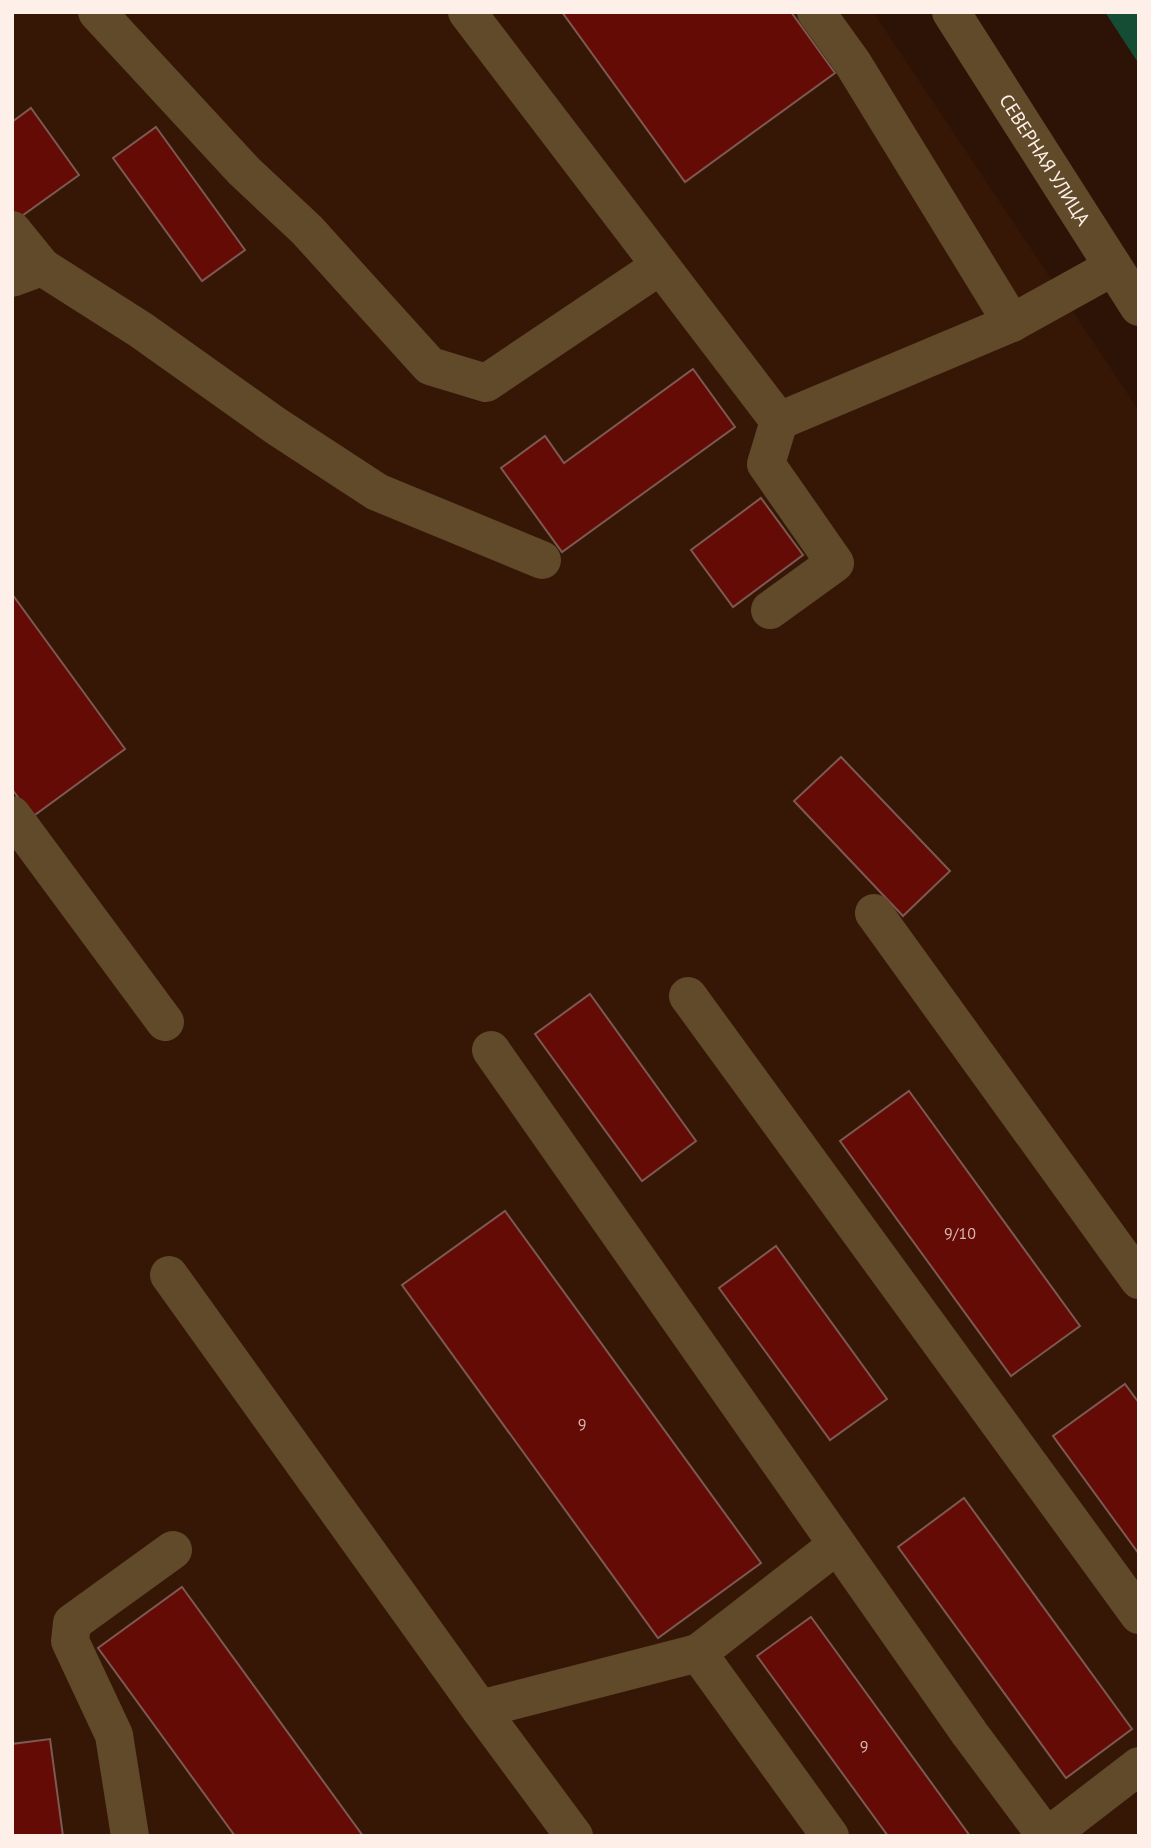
<svg xmlns="http://www.w3.org/2000/svg" width="1151" height="1848" viewBox="0 0 1151 1848" font-family="'PT Sans',sans-serif">
	<style>
		.built { fill: #361706 }
		.green { fill: #154d34 }
		.building { fill: #650b06; stroke: #7c5953; stroke-width: 2 }
		.lines { fill: none; stroke-linecap: round; stroke-linejoin: round }
		.minor { stroke: #604a2a; stroke-width: 38 }
		.labels { text-anchor: middle; dominant-baseline: central; stroke-width: 5; stroke-linejoin: round; paint-order: stroke }
		.number-label { font-size: 16px; fill: #d8b6b0 }
		.street-label { font-size: 19px; fill: #feefe8; stroke: #0d0401 }
	</style>
	<rect width="100%" height="100%" fill="#2d1306"/>
	<path class="built" d="M 12,12 L 873,12 L 1139,411 L 1139,1836 L 12,1836 Z"/>
	<path class="green" d="M 1105,12 L 1139,12 L 1139,64 Z"/>
	<path class="building" d="M 562,12 L 791,12 L 835,73 L 685,182 Z
		M 31,108 L 79,175 L 12,223 L 12,122 Z
		M 156,127 L 245,250 L 202,281 L 113,158 Z
		M 693,369 L 735,427 L 562,552 L 501,468 L 545,436 L 564,463 Z
		M 761,498 L 803,555 L 733,607 L 691,550 Z
		M 12,594 L 125,749 L 32,817 L 12,789 Z
		M 841,757 L 950,871 L 903,916 L 794,801 Z
		M 590,994 L 696,1141 L 642,1181 L 535,1034 Z
		M 909,1091 L 1080,1326 L 1011,1376 L 840,1141 Z
		M 505,1211 L 761,1563 L 658,1638 L 402,1285 Z
		M 776,1246 L 887,1399 L 830,1440 L 719,1288 Z
		M 1125,1384 L 1139,1403 L 1139,1554 L 1053,1436 Z
		M 964,1498 L 1132,1729 L 1066,1778 L 898,1547 Z
		M 182,1587 L 363,1836 L 235,1836 L 98,1648 Z
		M 811,1617 L 970,1836 L 888,1836 L 757,1656 Z
		M 50,1739 L 63,1836 L 12,1836 L 12,1744 Z"/>
	<g class="lines">
		<g class="minor">
			<path d="M 97,12 L 244,171 L 307,230 L 430,366 L 486,383 L 660,266"/>
			<path d="M 467,12 L 779,421 L 1012,323 L 1113,267"/>
			<path d="M 816,12 L 852,62 L 1012,323"/>
			<path id="s1" d="M 951,12 L 1139,307"/>
			<path d="M 12,230 L 42,267 L 12,278"/>
			<path d="M 42,267 L 141,330 L 276,426 L 377,492 L 542,560"/>
			<path d="M 770,610 L 835,563 L 766,464 L 779,421"/>
			<path d="M 12,815 L 165,1022"/>
			<path d="M 874,913 L 1139,1280"/>
			<path d="M 688,996 L 1139,1615"/>
			<path d="M 491,1050 L 970,1734 L 1046,1836"/>
			<path d="M 169,1275 L 480,1709 L 698,1653 L 830,1836"/>
			<path d="M 698,1653 L 837,1545"/>
			<path d="M 480,1709 L 574,1836"/>
			<path d="M 130,1836 L 114,1735 L 70,1641 L 72,1623 L 173,1550"/>
			<path d="M 1048,1836 L 1139,1766"/>
		</g>
	</g>
	<g class="labels">
		<g class="number-label">
			<text x="960" y="1233">9/10</text>
			<text x="582" y="1424">9</text>
			<text x="864" y="1746">9</text>
		</g>
		<g class="street-label">
			<text stroke="none"><textPath href="#s1" startOffset="175">СЕВЕРНАЯ УЛИЦА</textPath></text>
		</g>
	</g>
	<rect width="1151" height="1848" fill="none" stroke="#feefe8" stroke-width="28"/>
</svg>
